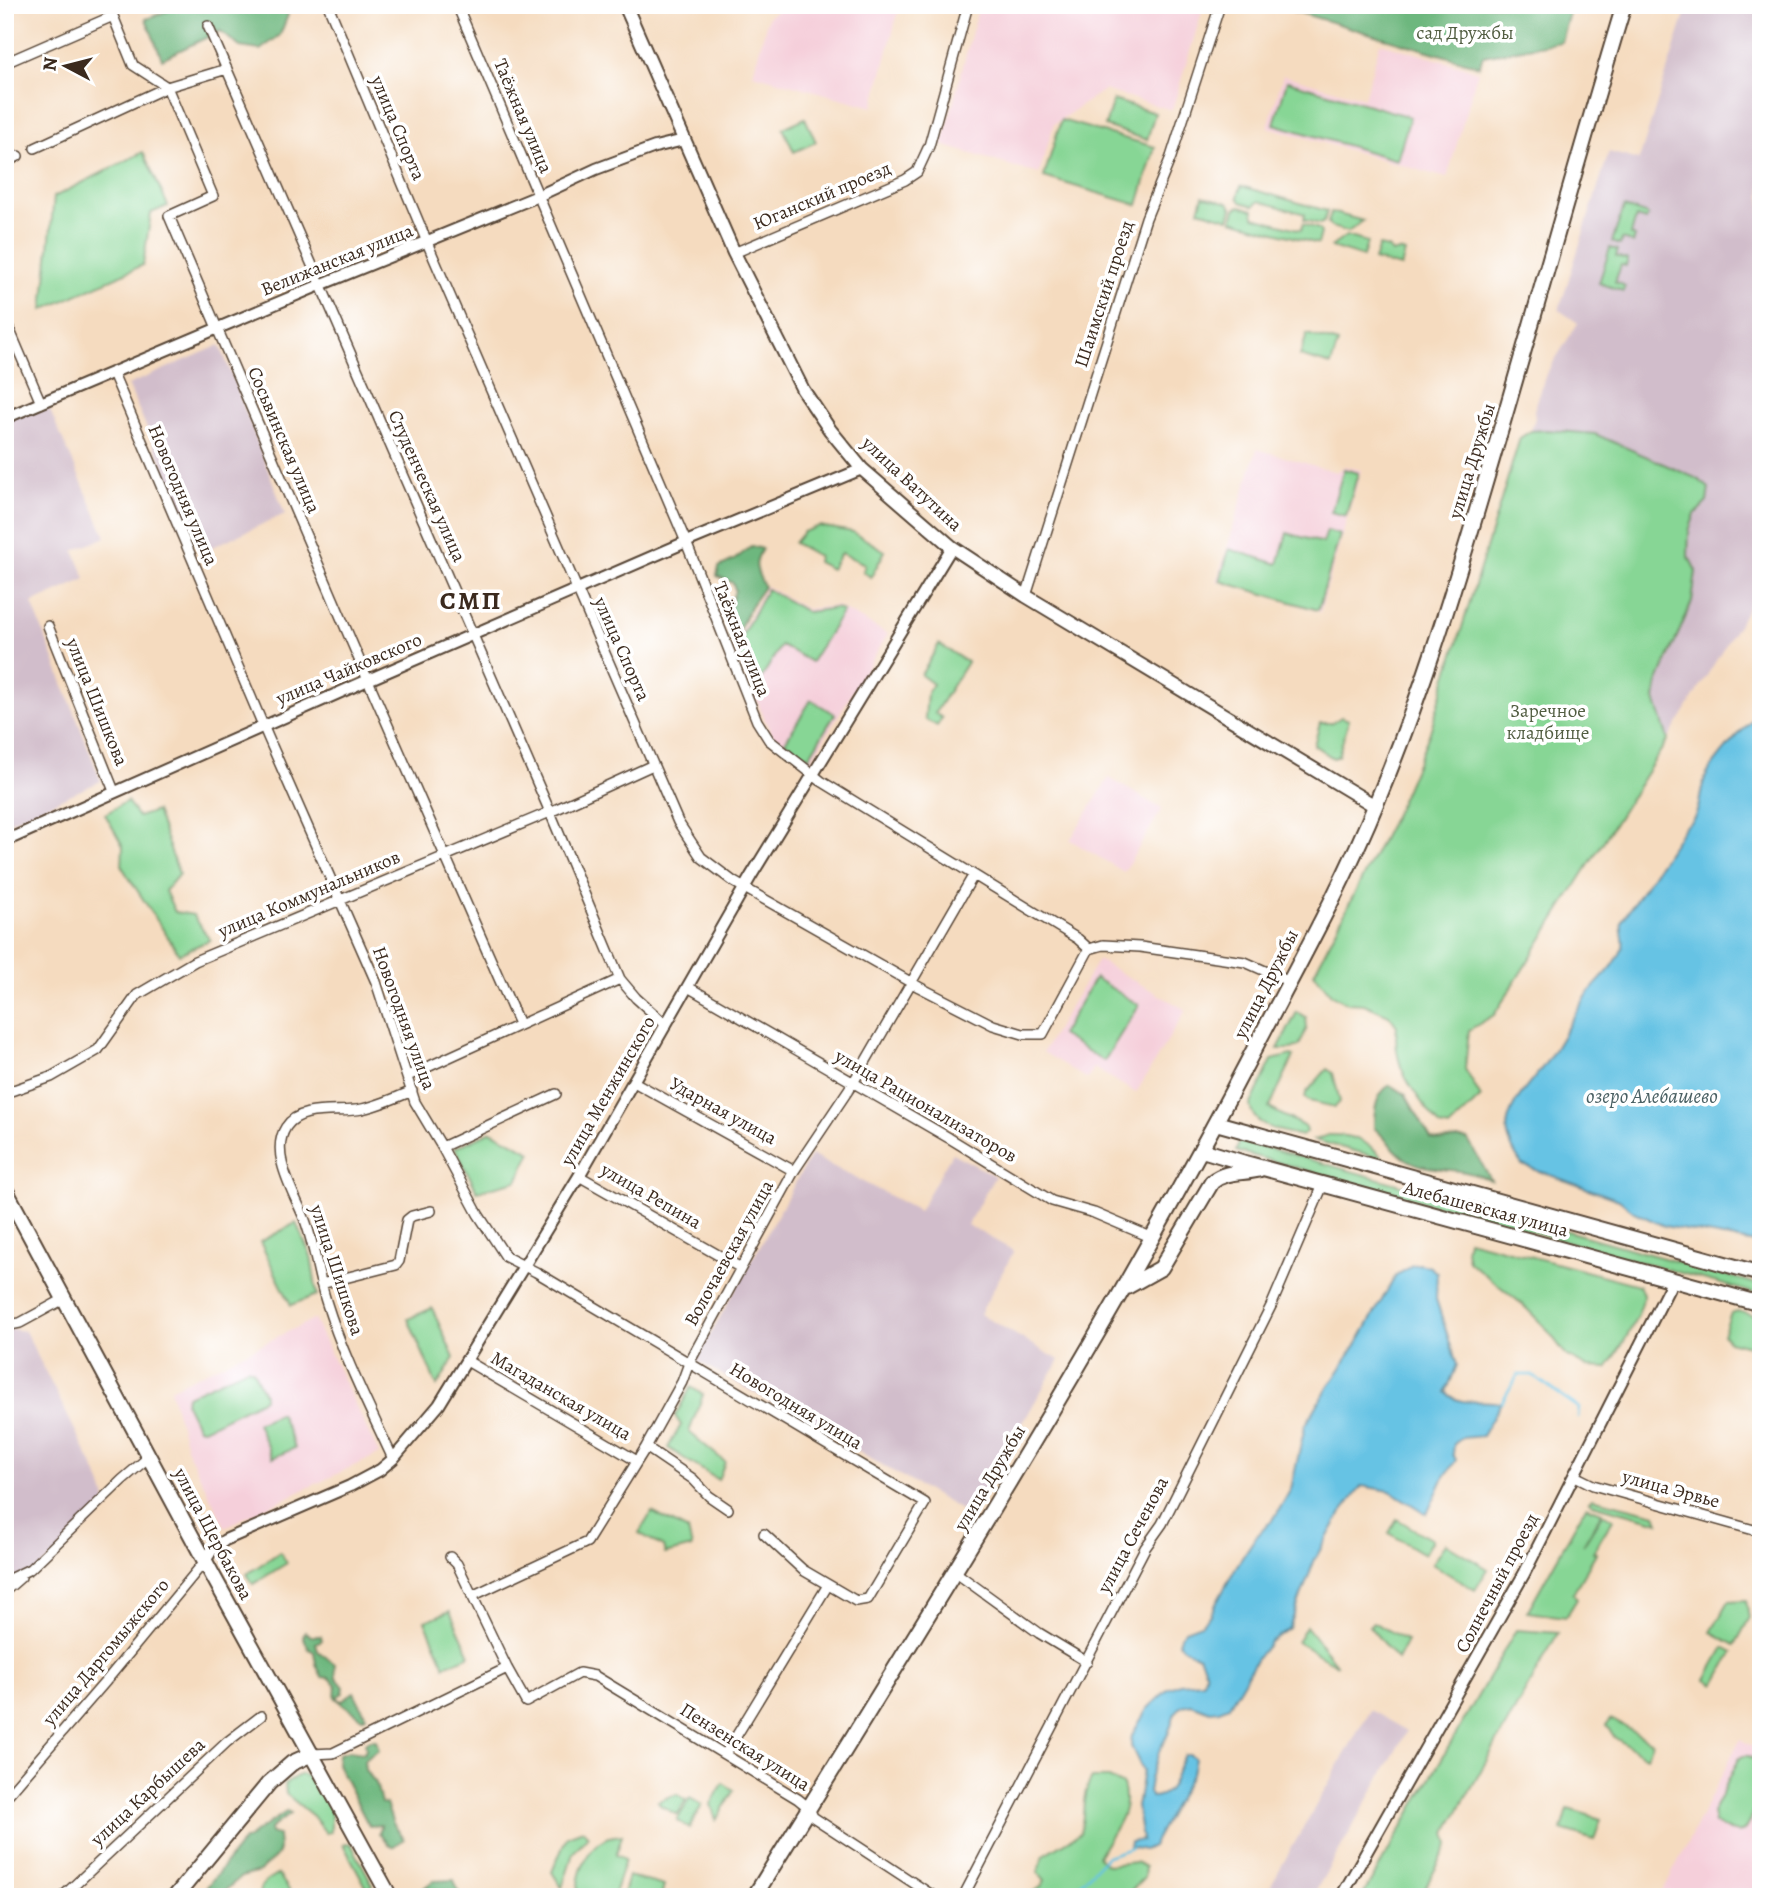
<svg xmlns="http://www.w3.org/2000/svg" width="1766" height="1902" viewBox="0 0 1766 1902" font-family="Alegreya,serif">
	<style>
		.built { fill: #f5cfda }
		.industrial { fill: #d1bdcb }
		.green { fill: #87d695; stroke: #61805a; stroke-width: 2 }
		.forest { fill: #6db77e; stroke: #54704e; stroke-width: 2 }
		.water { fill: #66c3e4; stroke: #507681; stroke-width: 2 }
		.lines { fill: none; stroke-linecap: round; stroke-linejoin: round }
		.stream { stroke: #66c3e4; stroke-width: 2.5 }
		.minor-casing { stroke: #574536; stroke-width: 12 }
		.tertiary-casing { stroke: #574536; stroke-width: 14 }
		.secondary-casing { stroke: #574536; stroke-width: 16 }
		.primary-casing { stroke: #574536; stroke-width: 18 }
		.minor { stroke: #fff; stroke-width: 9 }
		.tertiary { stroke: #fff; stroke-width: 10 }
		.secondary { stroke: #fff; stroke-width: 12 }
		.primary { stroke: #fff; stroke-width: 14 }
		.labels { text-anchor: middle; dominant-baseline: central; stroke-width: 7; stroke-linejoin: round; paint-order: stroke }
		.park-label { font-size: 19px; fill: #525e42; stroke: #fff }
		.street-label { font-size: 19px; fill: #3b2a1e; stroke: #fff }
		.water-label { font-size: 21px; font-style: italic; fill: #4a6063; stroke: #fff }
		.district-label { font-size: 26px; font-weight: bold; letter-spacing: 2px; fill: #3b2a1e; stroke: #fff }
	</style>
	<rect width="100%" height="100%" fill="#fff"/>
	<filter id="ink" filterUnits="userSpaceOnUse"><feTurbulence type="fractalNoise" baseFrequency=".0143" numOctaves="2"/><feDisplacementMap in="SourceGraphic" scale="14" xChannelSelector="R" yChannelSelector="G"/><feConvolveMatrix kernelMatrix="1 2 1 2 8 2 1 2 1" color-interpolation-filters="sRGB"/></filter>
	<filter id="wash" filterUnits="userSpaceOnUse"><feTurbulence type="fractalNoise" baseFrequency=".00686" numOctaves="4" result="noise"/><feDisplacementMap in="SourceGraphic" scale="28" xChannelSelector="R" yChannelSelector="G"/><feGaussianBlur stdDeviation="1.57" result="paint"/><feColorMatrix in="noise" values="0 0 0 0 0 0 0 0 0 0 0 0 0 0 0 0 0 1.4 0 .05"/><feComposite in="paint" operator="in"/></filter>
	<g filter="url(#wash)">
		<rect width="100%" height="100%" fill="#f5dbbf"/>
		<path class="built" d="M 785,5 L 900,5 L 873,107 L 753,74 L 768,17 Z
			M 979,5 L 1204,5 L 1172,110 L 1104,90 L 1054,124 L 1039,174 L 942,145 Z
			M 1380,43 L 1478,71 L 1447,178 L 1268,127 L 1283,75 L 1364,98 Z
			M 1257,449 L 1336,472 L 1345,466 L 1361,470 L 1320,612 L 1217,581 Z
			M 766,586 L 806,609 L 837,606 L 888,634 L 810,762 L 772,736 L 733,646 Z
			M 1109,778 L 1162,809 L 1124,872 L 1070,840 Z
			M 1098,960 L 1186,1010 L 1136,1093 L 1094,1068 L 1087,1079 L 1043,1052 Z
			M 314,1319 L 379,1454 L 225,1527 L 187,1450 L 170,1389 Z
			M 1740,1739 L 1761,1751 L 1761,1897 L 1660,1897 Z"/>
		<path class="industrial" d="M 1688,5 L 1761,5 L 1761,579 L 1744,615 L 1668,739 L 1655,699 L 1658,681 L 1670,656 L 1696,572 L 1688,555 L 1689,531 L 1695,514 L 1707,502 L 1595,434 L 1547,430 L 1531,431 L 1535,418 L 1534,410 L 1546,374 L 1578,323 L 1559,310 L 1609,152 L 1639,160 Z
			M 220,345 L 285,514 L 201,552 L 128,385 Z
			M 44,397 L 106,537 L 74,551 L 86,579 L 32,603 L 101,781 L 5,824 L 5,413 Z
			M 952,1153 L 995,1176 L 967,1225 L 1014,1251 L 980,1314 L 1059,1360 L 970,1515 L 696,1360 L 811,1155 L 919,1211 Z
			M 5,1328 L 25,1331 L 100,1480 L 109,1509 L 25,1580 L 5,1590 Z
			M 1370,1710 L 1407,1731 L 1340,1849 L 1312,1897 L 1264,1897 Z"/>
		<path class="green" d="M 1287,81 L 1410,117 L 1397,160 L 1274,124 Z
			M 1113,100 L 1155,113 L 1147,140 L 1105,126 Z
			M 805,118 L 816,142 L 794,152 L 783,128 Z
			M 1061,120 L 1155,147 L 1138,205 L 1044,177 Z
			M 143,152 L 168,206 L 151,213 L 143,265 L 43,310 L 54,197 Z
			M 1241,186 L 1327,211 L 1324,222 L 1320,224 L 1304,220 L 1305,214 L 1259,201 L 1254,206 L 1241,202 L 1238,197 Z
			M 1203,196 L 1229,203 L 1232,208 L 1229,219 L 1199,210 Z
			M 1240,206 L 1253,210 L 1254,217 L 1301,230 L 1303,224 L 1319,229 L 1321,233 L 1318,244 L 1232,220 L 1235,209 Z
			M 1624,207 L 1648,215 L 1646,220 L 1636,217 L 1631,235 L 1635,237 L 1633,243 L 1622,239 L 1620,245 L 1612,242 Z
			M 1331,212 L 1363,221 L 1348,232 L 1331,227 L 1328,223 Z
			M 1346,236 L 1367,242 L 1363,257 L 1331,247 Z
			M 1379,246 L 1388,248 L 1392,253 L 1399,251 L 1405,253 L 1401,267 L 1374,260 Z
			M 1610,248 L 1618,250 L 1616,256 L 1628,260 L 1626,266 L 1621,265 L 1615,282 L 1625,286 L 1623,291 L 1599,283 Z
			M 1307,334 L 1338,343 L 1331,365 L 1300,356 Z
			M 1547,430 L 1595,434 L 1698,479 L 1709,488 L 1707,502 L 1695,514 L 1689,531 L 1688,555 L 1696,571 L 1692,602 L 1658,681 L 1655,699 L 1668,739 L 1494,1015 L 1469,1030 L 1465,1069 L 1481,1097 L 1449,1128 L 1440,1126 C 1415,1094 1391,1068 1397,1026 L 1389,1015 L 1364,1004 L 1347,1003 L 1331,994 L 1314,973 L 1396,812 L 1429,735 L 1520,438 L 1531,431 Z
			M 1344,469 L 1358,473 L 1346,516 L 1331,512 Z
			M 819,526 L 853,532 L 885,551 L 871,577 L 863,572 L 865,564 L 841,553 L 831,569 L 817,562 L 818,556 L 794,543 L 803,532 Z
			M 1327,531 L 1340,535 L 1318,610 L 1220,581 L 1229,549 L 1278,564 L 1287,533 L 1323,543 Z
			M 767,589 L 807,612 L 836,608 L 843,611 L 811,662 L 781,645 L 755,689 L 736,646 Z
			M 939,644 L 967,662 L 935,713 L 942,718 L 937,726 L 925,719 L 927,693 L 933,684 L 921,675 Z
			M 811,700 L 835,714 L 809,757 L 785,742 Z
			M 1341,717 L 1349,720 L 1338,756 L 1333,758 L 1314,745 L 1320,723 L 1332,723 Z
			M 127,801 L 138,817 L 156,811 L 179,874 L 165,891 L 175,912 L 193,915 L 210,940 L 179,954 L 122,867 L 123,846 L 105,814 Z
			M 1095,978 L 1139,1005 L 1104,1061 L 1061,1035 Z
			M 1297,1012 L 1306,1017 L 1307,1028 L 1299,1046 L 1291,1049 L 1278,1049 Z
			M 1291,1055 L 1294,1056 L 1269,1108 L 1305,1127 L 1306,1132 L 1302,1136 C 1283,1131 1254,1129 1250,1106 L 1272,1060 Z
			M 1327,1069 L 1333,1073 L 1340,1102 L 1335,1107 L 1309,1101 L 1305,1098 L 1306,1093 Z
			M 491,1131 L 531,1152 L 517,1181 L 477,1191 L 455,1148 Z
			M 1328,1135 C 1352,1134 1368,1141 1384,1159 L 1314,1140 Z
			M 1239,1140 L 1761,1285 L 1761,1295 L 1236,1151 Z
			M 296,1223 L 311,1256 L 317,1295 L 291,1305 L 260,1242 Z
			M 1468,1240 L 1639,1285 C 1640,1289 1643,1292 1643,1296 C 1643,1312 1617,1355 1607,1368 L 1588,1367 L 1567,1356 L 1545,1327 L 1522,1304 L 1468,1261 L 1466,1250 Z
			M 432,1308 L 454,1358 L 437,1386 L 408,1319 Z
			M 1738,1311 L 1761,1318 L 1761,1349 L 1729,1341 L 1723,1335 L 1731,1313 Z
			M 247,1368 L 253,1370 L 264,1394 L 264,1399 L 203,1429 L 198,1428 L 185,1402 L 187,1396 Z
			M 691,1387 L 703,1395 L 689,1432 L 725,1462 L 718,1480 L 668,1448 L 681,1425 L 675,1416 Z
			M 280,1413 L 295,1448 L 272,1458 L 257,1423 Z
			M 1592,1498 L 1656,1514 L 1659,1522 L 1593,1504 L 1589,1501 Z
			M 1586,1506 L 1602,1512 L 1583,1545 L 1603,1513 L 1613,1519 L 1593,1552 L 1596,1553 L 1573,1593 L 1577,1599 L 1566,1617 L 1527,1612 Z
			M 652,1512 L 688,1531 L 692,1547 L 665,1554 L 663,1547 L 639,1533 Z
			M 1397,1519 L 1432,1540 L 1424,1554 L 1389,1533 Z
			M 1445,1543 L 1488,1569 L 1475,1590 L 1432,1564 Z
			M 280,1552 L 287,1563 L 253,1584 L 247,1574 Z
			M 1746,1600 L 1749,1619 L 1735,1645 L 1711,1632 L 1729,1601 Z
			M 450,1611 L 470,1655 L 445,1666 L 425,1621 Z
			M 1373,1622 L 1407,1641 L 1397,1660 L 1369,1626 Z
			M 1306,1626 L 1337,1665 L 1297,1642 Z
			M 1516,1630 L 1558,1633 L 1446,1833 L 1449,1844 L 1420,1897 L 1362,1897 Z
			M 1724,1647 L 1733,1652 L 1715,1684 L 1706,1679 Z
			M 1611,1719 L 1652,1742 L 1646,1757 L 1614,1737 L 1606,1725 Z
			M 1743,1756 L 1748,1756 L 1761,1763 L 1761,1800 L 1744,1831 C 1734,1836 1723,1827 1714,1823 L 1712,1813 L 1739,1759 Z
			M 301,1774 L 315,1780 L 331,1806 L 331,1832 L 326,1833 L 313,1816 L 286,1794 L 285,1783 Z
			M 1092,1778 L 1109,1778 L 1123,1785 C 1132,1815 1111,1831 1098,1857 L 1107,1865 L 1136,1862 L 1145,1867 L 1144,1877 L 1125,1897 L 1031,1897 L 1031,1893 L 1041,1887 L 1045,1880 L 1038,1872 L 1044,1855 L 1080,1833 C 1086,1812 1080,1796 1092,1778 Z
			M 723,1783 L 734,1790 L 716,1820 L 711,1804 Z
			M 677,1794 L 686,1800 L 677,1815 L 660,1805 L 658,1801 Z
			M 690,1798 L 702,1805 L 689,1828 L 677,1820 Z
			M 1568,1809 L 1601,1819 L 1594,1840 L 1562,1830 Z
			M 583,1830 L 588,1836 L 573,1853 L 562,1888 L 552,1872 L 567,1836 Z
			M 622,1835 L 616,1855 L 625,1859 L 613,1897 L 577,1897 C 577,1876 585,1849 606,1838 C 610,1836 617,1836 622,1835 Z
			M 346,1843 L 351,1844 L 373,1885 L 368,1890 L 343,1844 Z
			M 278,1874 L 294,1897 L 260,1897 C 257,1884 269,1880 278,1874 Z
			M 628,1876 L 664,1886 L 661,1897 L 622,1897 Z"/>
		<path class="forest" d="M 182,5 L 284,5 L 288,15 L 280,35 L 260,50 L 240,47 L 220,31 L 162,59 L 146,19 Z
			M 1281,5 L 1571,5 L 1561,42 L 1483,56 L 1479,66 L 1280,7 Z
			M 752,546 L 762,549 C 752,565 757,571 764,587 L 751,605 L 735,638 L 729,638 L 731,621 L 728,613 L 735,590 L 733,583 L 717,576 L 719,567 L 734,560 Z
			M 1390,1085 L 1405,1094 L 1431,1139 C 1449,1144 1453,1136 1468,1140 L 1491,1180 C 1483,1177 1474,1174 1465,1172 C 1445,1168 1424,1170 1406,1159 C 1394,1151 1385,1137 1374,1128 C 1374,1112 1375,1094 1390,1085 Z
			M 305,1632 L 311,1636 L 321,1636 L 322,1640 L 316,1643 L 318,1651 L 335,1664 L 336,1677 L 344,1687 L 343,1693 L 338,1696 L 338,1699 L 341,1701 L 354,1692 L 366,1716 L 362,1718 C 353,1711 342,1704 335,1697 L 336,1685 L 330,1678 L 322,1677 L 316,1664 L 314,1652 L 309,1649 L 303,1637 Z
			M 369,1740 L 376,1740 L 379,1750 L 364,1760 L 365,1770 L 376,1783 L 381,1803 L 386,1804 L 393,1823 L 404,1839 L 392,1847 L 388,1845 L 379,1833 L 381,1825 L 369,1826 L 337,1764 L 338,1754 L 349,1751 L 363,1753 L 366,1749 L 365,1743 Z
			M 287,1811 L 290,1814 L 270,1829 L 270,1833 L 278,1835 C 278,1840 279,1844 279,1848 C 279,1860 265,1863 260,1872 L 241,1877 L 217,1897 L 199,1897 L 244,1840 L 248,1839 C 259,1827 274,1822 287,1811 Z
			M 454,1880 L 460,1897 L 412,1897 L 433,1881 Z"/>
		<path class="water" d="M 1761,711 L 1761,1244 L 1664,1226 L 1634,1212 L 1619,1200 L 1522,1165 C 1514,1153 1504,1136 1508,1121 C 1513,1097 1537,1078 1549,1058 C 1563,1037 1574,1014 1588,994 C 1600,978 1616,967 1623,947 C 1625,939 1620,930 1622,921 L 1685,826 C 1704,814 1697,793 1706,776 C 1720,752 1742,731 1761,711 Z
			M 1420,1264 L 1430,1267 L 1437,1273 L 1436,1299 L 1457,1365 L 1446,1392 C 1460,1408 1481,1398 1501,1403 L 1482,1436 L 1462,1438 L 1454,1444 L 1453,1454 L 1456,1460 L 1442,1481 L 1427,1514 L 1390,1491 L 1362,1486 L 1340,1515 L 1315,1559 L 1289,1628 L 1270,1642 L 1258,1657 L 1229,1706 L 1219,1710 L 1210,1711 L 1191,1704 L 1182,1706 L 1175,1713 L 1168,1734 L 1160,1749 L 1150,1779 L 1148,1793 L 1151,1797 C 1176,1797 1174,1770 1185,1755 L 1190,1755 L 1195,1759 L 1192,1773 L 1152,1846 L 1144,1850 L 1129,1847 L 1130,1842 L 1142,1840 L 1137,1807 L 1143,1771 L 1131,1746 L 1132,1735 L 1147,1709 L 1168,1689 L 1180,1684 L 1202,1682 C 1209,1674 1203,1665 1199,1656 L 1183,1648 L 1179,1643 L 1180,1636 L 1185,1630 L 1201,1624 L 1210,1615 L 1236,1567 L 1255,1538 L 1275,1517 L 1291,1489 L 1305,1426 L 1322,1397 L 1361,1337 L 1395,1277 L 1412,1265 Z"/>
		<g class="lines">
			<path class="stream" d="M 1501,1403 L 1518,1375 L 1532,1375 L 1579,1408 L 1578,1418
				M 1067,1897 L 1107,1856 L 1131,1848"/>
		</g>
	</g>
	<g filter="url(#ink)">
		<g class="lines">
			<defs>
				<path id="minor" d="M 328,5 L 432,254 L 678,822 L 701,857 L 734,882 L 919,987 L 993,1025 L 1023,1034 L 1043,1034 L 1089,949
					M 457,5 L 686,542 L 757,721 L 769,740 L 821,781 L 1078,939 L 1089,949 L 1103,945 L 1140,947 L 1245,962 L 1290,982
					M 208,26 L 550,812 L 620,979 L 636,998 L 666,1025
					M 5,63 L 113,16 L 133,65 L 167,87 L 213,196 L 169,216 L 364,671 L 519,1024
					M 35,148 L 167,87 L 227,69
					M 5,163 L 18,156
					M 734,253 L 905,180 L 917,172 L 929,146 L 968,5
					M 5,319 L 41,403
					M 113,373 L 268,737 L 376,982 L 415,1102 L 442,1147 L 478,1214 L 506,1257 L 536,1272 L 925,1503 L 868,1599 L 856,1601 L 803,1570 L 764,1534
					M 1026,596 L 1146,218 L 1171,157 L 1220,5
					M 48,626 L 114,791
					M 688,987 L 949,1138 L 1052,1201 L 1094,1213 L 1153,1238
					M 408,1076 L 620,979
					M 634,1082 L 794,1171
					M 5,1093 L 51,1077 L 98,1050 L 137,995 L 195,961 L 550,812 L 653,765
					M 442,1147 L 556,1094
					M 579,1176 L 741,1268
					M 321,1284 L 396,1265 L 399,1261 L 407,1220 L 412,1216 L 431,1211
					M 5,1326 L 20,1323 L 64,1299
					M 467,1361 L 637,1461
					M 646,1447 L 693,1479 L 709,1496 L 728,1509
					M 393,1459 C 369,1407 343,1356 326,1301 C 318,1276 315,1249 306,1223 C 297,1197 268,1155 286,1127 C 300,1104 340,1114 362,1109 C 379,1105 396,1098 412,1091
					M 1575,1476 L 1593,1485 L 1761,1532
					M 450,1557 L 457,1564 L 507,1668 L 526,1702 L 579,1673 L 595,1676 L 798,1799 L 809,1808 L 813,1817 L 935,1897
					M 955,1572 L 1039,1633 L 1087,1662
					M 5,1581 L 30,1569 L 122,1480 L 150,1456
					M 5,1591 L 21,1577
					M 472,1596 L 587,1542 L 646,1447 L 682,1382 L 689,1363 L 794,1171 L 853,1083 L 973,876
					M 726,1753 L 828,1585
					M 312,1754 L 333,1753 L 507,1668
					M 5,1798 L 106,1681 L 205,1561
					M 62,1897 L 227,1742 L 261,1716
					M 963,1897 L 1145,1548 L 1162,1524 L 1272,1304 L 1323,1185"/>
				<path id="tertiary" d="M 5,418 L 320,285 L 538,196 L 596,169 L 655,147 L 684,140
					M 5,841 L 368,680 L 686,542 L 862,469
					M 205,1561 L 212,1550 L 225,1540 L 350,1486 L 380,1470 L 393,1459 L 439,1405 L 579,1176 L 751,876 L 952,547
					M 1341,1897 L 1524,1574 L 1673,1280"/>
				<path id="secondary" d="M 625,5 L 734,253 L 803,390 L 830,430 L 862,469 L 952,547 L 1026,596 L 1375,806"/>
				<path id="primary" d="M 1216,1123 L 1761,1274
					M 1202,1150 L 1245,1163 L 1761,1304
					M 5,1189 L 213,1576 L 390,1897
					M 1127,1287 L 1161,1268 L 1212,1182 C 1227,1170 1243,1174 1260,1169
					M 175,1897 L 269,1783 L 292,1763 L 312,1754
					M 754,1897 C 923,1622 1097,1350 1247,1063 C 1292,976 1341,890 1378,799 C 1420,699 1452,595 1483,490 C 1531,329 1575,166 1624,5"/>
			</defs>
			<use href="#minor" class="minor-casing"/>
			<use href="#tertiary" class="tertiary-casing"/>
			<use href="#secondary" class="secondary-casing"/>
			<use href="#primary" class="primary-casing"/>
			<use href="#minor" class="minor"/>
			<use href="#tertiary" class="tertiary"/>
			<use href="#secondary" class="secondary"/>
			<use href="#primary" class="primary"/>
		</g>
	</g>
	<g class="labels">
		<g class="park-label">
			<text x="1465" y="33">сад Дружбы</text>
			<text x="1548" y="711">Заречное<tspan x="1548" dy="22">кладбище</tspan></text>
		</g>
		<g class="street-label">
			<text transform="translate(523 116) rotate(67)">Таёжная улица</text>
			<text transform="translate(398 128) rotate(67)">улица Спорта</text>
			<text transform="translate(822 196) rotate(-23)">Юганский проезд</text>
			<text transform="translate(337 260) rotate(-22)">Велижанская улица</text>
			<text transform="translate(1104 294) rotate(-72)">Шаимский проезд</text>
			<text transform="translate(284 440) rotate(67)">Сосьвинская улица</text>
			<text transform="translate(1472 461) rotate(-73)">улица Дружбы</text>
			<text transform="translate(912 484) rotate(43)">улица Ватутина</text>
			<text transform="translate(427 486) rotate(66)">Студенческая улица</text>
			<text transform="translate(183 495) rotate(67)">Новогодняя улица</text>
			<text transform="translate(742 639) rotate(68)">Таёжная улица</text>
			<text transform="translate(622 649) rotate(66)">улица Спорта</text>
			<text transform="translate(349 669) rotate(-23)">улица Чайковского</text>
			<text transform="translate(97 702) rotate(68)">улица Шишкова</text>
			<text transform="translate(309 894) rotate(-23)">улица Коммунальников</text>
			<text transform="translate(1266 984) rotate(-63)">улица Дружбы</text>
			<text transform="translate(404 1018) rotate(70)">Новогодняя улица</text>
			<text transform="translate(608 1091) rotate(-60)">улица Менжинского</text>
			<text transform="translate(926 1106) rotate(30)">улица Рационализаторов</text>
			<text transform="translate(723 1111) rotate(29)">Ударная улица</text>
			<text transform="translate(651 1196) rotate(30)">улица Репина</text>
			<text transform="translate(1486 1209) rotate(15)">Алебашевская улица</text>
			<text transform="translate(729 1253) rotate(-61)">Волочаевская улица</text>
			<text transform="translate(337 1270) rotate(72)">улица Шишкова</text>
			<text transform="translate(561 1396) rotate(30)">Магаданская улица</text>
			<text transform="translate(796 1406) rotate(31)">Новогодняя улица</text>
			<text transform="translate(990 1478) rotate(-59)">улица Дружбы</text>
			<text transform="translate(1671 1489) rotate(15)">улица Эрвье</text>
			<text transform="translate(213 1534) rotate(62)">улица Щербакова</text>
			<text transform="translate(1133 1535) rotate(-62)">улица Сеченова</text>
			<text transform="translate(1497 1583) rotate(-62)">Солнечный проезд</text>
			<text transform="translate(106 1652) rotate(-50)">улица Даргомыжского</text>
			<text transform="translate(745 1747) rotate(32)">Пензенская улица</text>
			<text transform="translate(148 1792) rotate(-43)">улица Карбышева</text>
		</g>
		<g class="water-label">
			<text x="1652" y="1096">озеро Алебашево</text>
		</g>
		<g class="district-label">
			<text x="471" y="600">СМП</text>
		</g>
	</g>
	<rect width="1766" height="1902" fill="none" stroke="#fff" stroke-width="28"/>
	<g transform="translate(66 66) rotate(277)" stroke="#ffffff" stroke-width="5" paint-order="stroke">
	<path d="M0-5L12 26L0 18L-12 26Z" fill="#3b2a1e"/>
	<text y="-10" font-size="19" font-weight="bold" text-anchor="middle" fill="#3b2a1e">N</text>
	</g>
</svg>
